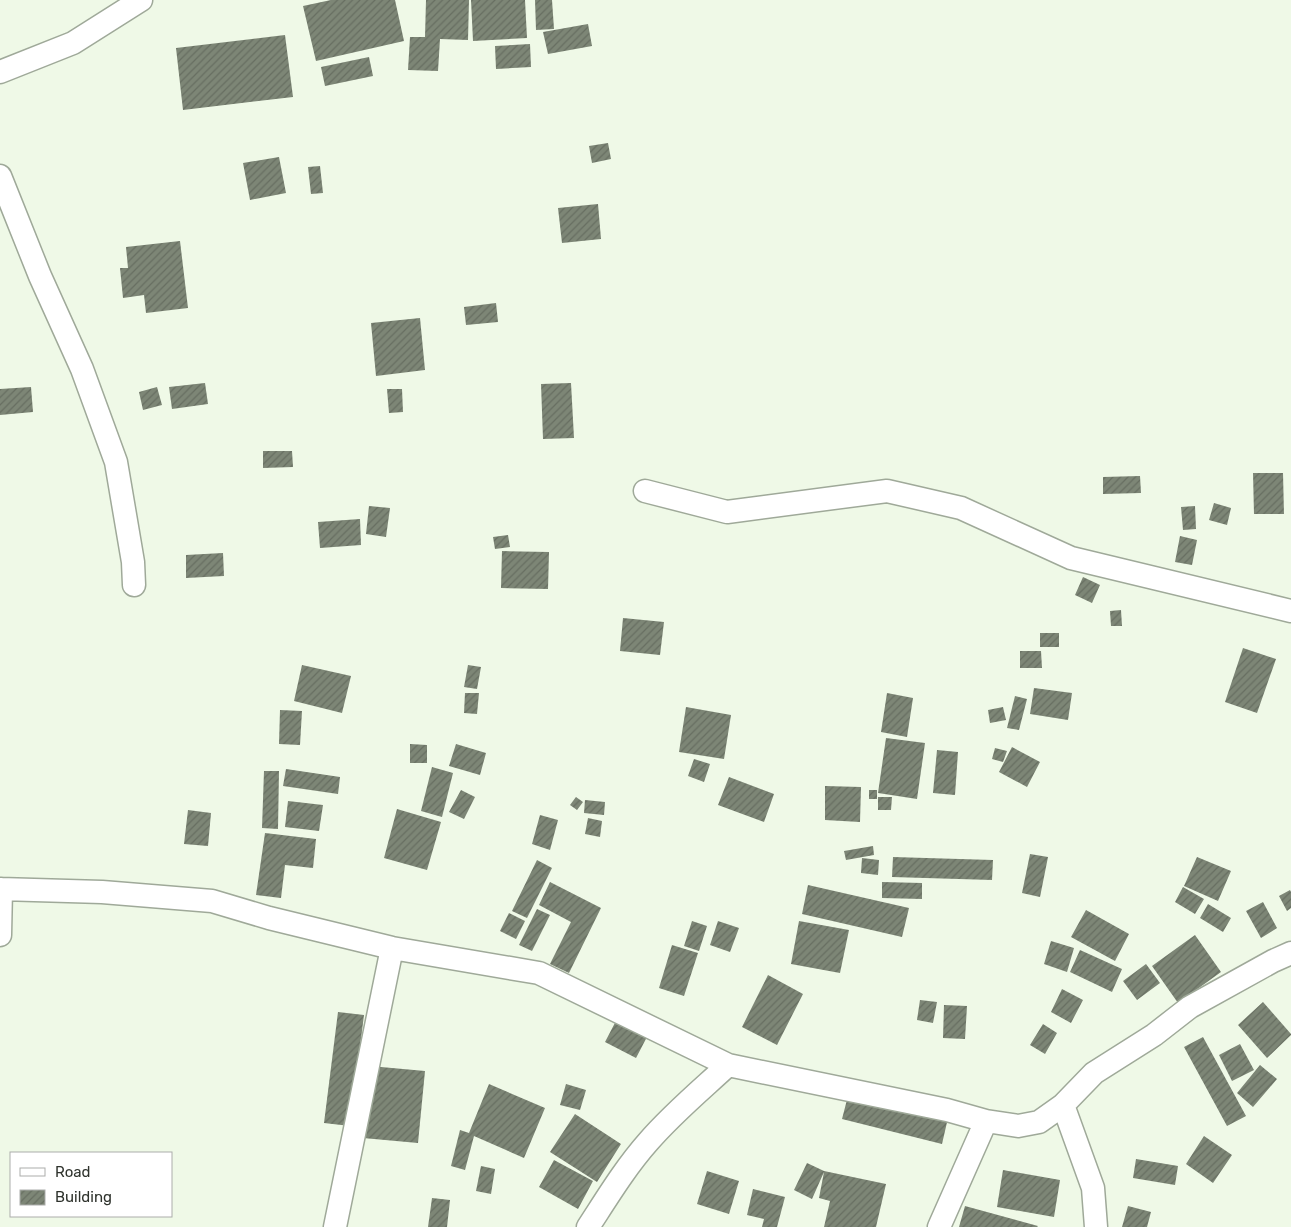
<svg xmlns="http://www.w3.org/2000/svg" width="1291" height="1227" viewBox="0 0 1291 1227" font-family="Rubik,sans-serif">
	<style>
		.building { fill: url(#building-hatch) }
		.lines { fill: none; stroke-linecap: round; stroke-linejoin: round }
		.minor-casing { stroke: #9fa999; stroke-width: 25 }
		.minor { stroke: #fff; stroke-width: 22 }
	</style>
	<defs>
		<pattern id="building-hatch" width="6" height="6" patternUnits="userSpaceOnUse" patternTransform="scale(1.25)"><rect width="6" height="6" fill="#7d8676"/><path d="M-1 1l2-2M0 6l6-6M5 7l2-2" fill="none" stroke="#676e61"/></pattern>
	</defs>
	<rect width="100%" height="100%" fill="#eff9e7"/>
	<path class="building" d="M 331,0 L 395,0 L 404,41 L 316,61 L 303,6 Z
		M 426,0 L 469,0 L 468,40 L 440,39 L 438,71 L 408,70 L 410,37 L 425,37 Z
		M 471,0 L 525,0 L 527,38 L 473,41 Z
		M 535,0 L 552,0 L 554,29 L 536,30 Z
		M 588,24 L 592,46 L 548,54 L 543,32 Z
		M 285,35 L 293,97 L 183,110 L 176,48 Z
		M 530,44 L 531,67 L 496,69 L 495,46 Z
		M 369,57 L 373,76 L 325,86 L 321,67 Z
		M 608,143 L 611,159 L 592,163 L 589,146 Z
		M 279,157 L 286,193 L 250,200 L 243,163 Z
		M 320,166 L 323,193 L 311,194 L 308,167 Z
		M 598,204 L 601,239 L 562,243 L 558,208 Z
		M 180,241 L 188,308 L 146,313 L 144,295 L 123,298 L 120,268 L 128,268 L 126,247 Z
		M 496,303 L 498,322 L 466,325 L 464,307 Z
		M 420,318 L 425,370 L 376,376 L 371,323 Z
		M 205,383 L 208,404 L 172,409 L 169,387 Z
		M 571,383 L 574,438 L 543,439 L 541,384 Z
		M 31,387 L 33,412 L 0,415 L 0,389 Z
		M 157,387 L 162,405 L 143,410 L 139,392 Z
		M 387,389 L 402,389 L 403,412 L 389,413 Z
		M 263,451 L 292,451 L 293,467 L 263,468 Z
		M 1253,473 L 1283,473 L 1284,514 L 1254,514 Z
		M 1140,476 L 1141,493 L 1103,494 L 1103,477 Z
		M 1214,503 L 1231,508 L 1227,525 L 1209,520 Z
		M 369,506 L 390,508 L 386,537 L 366,534 Z
		M 1195,506 L 1196,529 L 1183,530 L 1181,507 Z
		M 360,519 L 361,545 L 320,548 L 318,522 Z
		M 508,535 L 510,547 L 495,549 L 493,537 Z
		M 1180,536 L 1197,540 L 1192,565 L 1175,562 Z
		M 502,551 L 549,552 L 548,589 L 501,588 Z
		M 223,553 L 224,576 L 186,578 L 186,555 Z
		M 1083,577 L 1100,585 L 1092,603 L 1075,595 Z
		M 1121,610 L 1122,626 L 1111,626 L 1110,611 Z
		M 623,618 L 664,622 L 660,655 L 620,651 Z
		M 1040,633 L 1059,633 L 1059,647 L 1040,647 Z
		M 1243,648 L 1276,659 L 1257,713 L 1225,702 Z
		M 1020,651 L 1041,651 L 1042,668 L 1020,668 Z
		M 302,665 L 351,676 L 342,713 L 294,701 Z
		M 468,665 L 481,667 L 477,689 L 464,687 Z
		M 1034,688 L 1072,693 L 1068,720 L 1030,714 Z
		M 465,693 L 479,693 L 477,714 L 464,713 Z
		M 887,693 L 913,698 L 907,737 L 881,732 Z
		M 1015,696 L 1027,699 L 1019,730 L 1007,728 Z
		M 686,707 L 731,715 L 724,759 L 679,752 Z
		M 1003,707 L 1006,720 L 990,723 L 988,710 Z
		M 280,710 L 302,711 L 300,745 L 279,744 Z
		M 886,738 L 925,743 L 917,799 L 878,793 Z
		M 410,744 L 427,745 L 427,763 L 410,763 Z
		M 456,744 L 486,753 L 480,775 L 449,766 Z
		M 1012,747 L 1040,762 L 1027,787 L 999,772 Z
		M 995,748 L 1007,751 L 1003,762 L 992,759 Z
		M 937,750 L 958,752 L 955,795 L 933,793 Z
		M 694,759 L 710,764 L 704,782 L 688,776 Z
		M 432,767 L 453,773 L 442,817 L 421,811 Z
		M 286,769 L 340,777 L 338,794 L 283,786 Z
		M 264,771 L 279,771 L 278,829 L 262,828 Z
		M 729,777 L 774,794 L 764,822 L 718,805 Z
		M 825,786 L 861,787 L 860,822 L 825,820 Z
		M 461,790 L 475,797 L 464,819 L 449,812 Z
		M 869,790 L 877,790 L 877,799 L 869,799 Z
		M 576,797 L 583,802 L 577,810 L 570,805 Z
		M 878,797 L 892,797 L 891,810 L 878,810 Z
		M 585,800 L 605,802 L 604,815 L 584,813 Z
		M 288,801 L 323,805 L 319,831 L 285,827 Z
		M 397,809 L 441,822 L 427,870 L 384,858 Z
		M 188,810 L 211,813 L 208,846 L 184,844 Z
		M 540,815 L 558,820 L 550,850 L 532,844 Z
		M 588,818 L 602,821 L 600,837 L 585,834 Z
		M 265,833 L 316,839 L 313,868 L 285,865 L 281,898 L 256,895 Z
		M 873,846 L 874,855 L 846,860 L 844,851 Z
		M 1030,854 L 1048,857 L 1040,897 L 1022,893 Z
		M 893,857 L 993,860 L 992,880 L 892,877 Z
		M 1197,857 L 1231,871 L 1218,901 L 1184,886 Z
		M 862,858 L 879,860 L 878,875 L 861,873 Z
		M 537,860 L 552,868 L 527,918 L 512,911 Z
		M 550,882 L 601,908 L 569,973 L 550,964 L 571,922 L 539,905 Z
		M 882,882 L 922,883 L 922,899 L 882,898 Z
		M 808,885 L 909,908 L 902,937 L 802,914 Z
		M 1183,887 L 1204,899 L 1195,914 L 1175,902 Z
		M 1290,890 L 1291,892 L 1291,908 L 1287,911 L 1279,896 Z
		M 1263,902 L 1277,928 L 1261,938 L 1246,911 Z
		M 1208,904 L 1231,918 L 1223,932 L 1200,918 Z
		M 537,909 L 550,915 L 532,951 L 519,945 Z
		M 1086,910 L 1129,934 L 1115,961 L 1071,937 Z
		M 509,913 L 525,921 L 516,939 L 500,931 Z
		M 692,921 L 707,926 L 699,951 L 684,946 Z
		M 718,921 L 739,928 L 730,952 L 710,945 Z
		M 799,921 L 849,930 L 840,973 L 791,964 Z
		M 1195,935 L 1221,972 L 1178,1003 L 1152,966 Z
		M 1051,941 L 1074,948 L 1067,972 L 1044,964 Z
		M 672,945 L 698,953 L 684,996 L 659,988 Z
		M 1080,950 L 1122,969 L 1112,992 L 1070,972 Z
		M 1146,964 L 1160,983 L 1137,1000 L 1123,981 Z
		M 768,975 L 803,994 L 777,1045 L 742,1027 Z
		M 1062,989 L 1083,1000 L 1071,1023 L 1051,1012 Z
		M 920,1000 L 937,1002 L 933,1023 L 917,1020 Z
		M 1263,1002 L 1291,1034 L 1291,1035 L 1267,1058 L 1238,1025 Z
		M 944,1005 L 967,1006 L 965,1039 L 943,1038 Z
		M 338,1012 L 364,1015 L 350,1126 L 324,1123 Z
		M 617,1019 L 648,1035 L 636,1058 L 605,1042 Z
		M 1043,1024 L 1057,1033 L 1045,1054 L 1030,1045 Z
		M 1203,1037 L 1246,1116 L 1227,1126 L 1184,1047 Z
		M 1240,1044 L 1254,1070 L 1232,1081 L 1219,1055 Z
		M 1260,1065 L 1277,1079 L 1253,1107 L 1237,1093 Z
		M 370,1066 L 425,1071 L 418,1143 L 363,1138 Z
		M 489,1084 L 545,1108 L 524,1158 L 474,1136 L 465,1170 L 451,1166 L 460,1130 L 469,1133 Z
		M 566,1084 L 586,1090 L 580,1110 L 560,1105 Z
		M 849,1092 L 948,1118 L 942,1144 L 842,1119 Z
		M 575,1114 L 621,1144 L 597,1182 L 550,1152 Z
		M 1204,1136 L 1232,1155 L 1213,1183 L 1186,1164 Z
		M 1136,1159 L 1178,1166 L 1175,1185 L 1133,1178 Z
		M 554,1160 L 593,1181 L 578,1209 L 539,1187 Z
		M 807,1163 L 824,1171 L 886,1184 L 876,1227 L 824,1227 L 830,1201 L 819,1198 L 824,1172 L 812,1199 L 794,1190 Z
		M 481,1166 L 495,1169 L 491,1194 L 476,1191 Z
		M 1003,1170 L 1060,1180 L 1054,1217 L 997,1207 Z
		M 707,1171 L 739,1181 L 729,1214 L 697,1204 Z
		M 753,1189 L 785,1197 L 777,1227 L 762,1227 L 764,1219 L 747,1215 Z
		M 432,1198 L 450,1200 L 447,1227 L 428,1227 Z
		M 965,1206 L 1038,1226 L 1037,1227 L 959,1227 Z
		M 1128,1206 L 1151,1212 L 1147,1227 L 1122,1227 Z"/>
	<g class="lines">
		<defs>
			<path id="minor" d="M 0,72 L 73,43 L 141,0
				M 0,176 L 40,276 L 82,369 L 116,462 L 133,562 L 134,585
				M 645,491 L 727,512 L 887,491 L 961,508 L 1071,558 L 1291,611
				M 0,889 L 102,892 L 212,901 L 269,918 L 392,948 L 539,973 L 728,1065 L 947,1110 L 986,1121 L 1018,1126 L 1039,1122 L 1063,1105 L 1094,1073 L 1154,1035 L 1190,1007 L 1273,961 L 1291,953
				M 0,935 L 1,889
				M 1063,1105 L 1093,1188 L 1096,1227
				M 335,1227 L 392,948
				M 588,1227 C 607,1198 625,1168 648,1142 C 672,1114 701,1090 728,1065
				M 939,1227 L 986,1121"/>
		</defs>
		<use href="#minor" class="minor-casing"/>
		<use href="#minor" class="minor"/>
	</g>
	<rect x="10" y="1152" width="162" height="65" fill="#ffffff" stroke="#acadab"/>
	<rect x="20" y="1168" width="25" height="8" fill="#ffffff" stroke="#acadab"/>
	<text x="55" y="1177" font-size="15" fill="#2f332d">Road</text>
	<rect x="20" y="1190" width="25" height="15" fill="url(#building-hatch)" stroke="#acadab"/>
	<text x="55" y="1202" font-size="15" fill="#2f332d">Building</text>
</svg>
